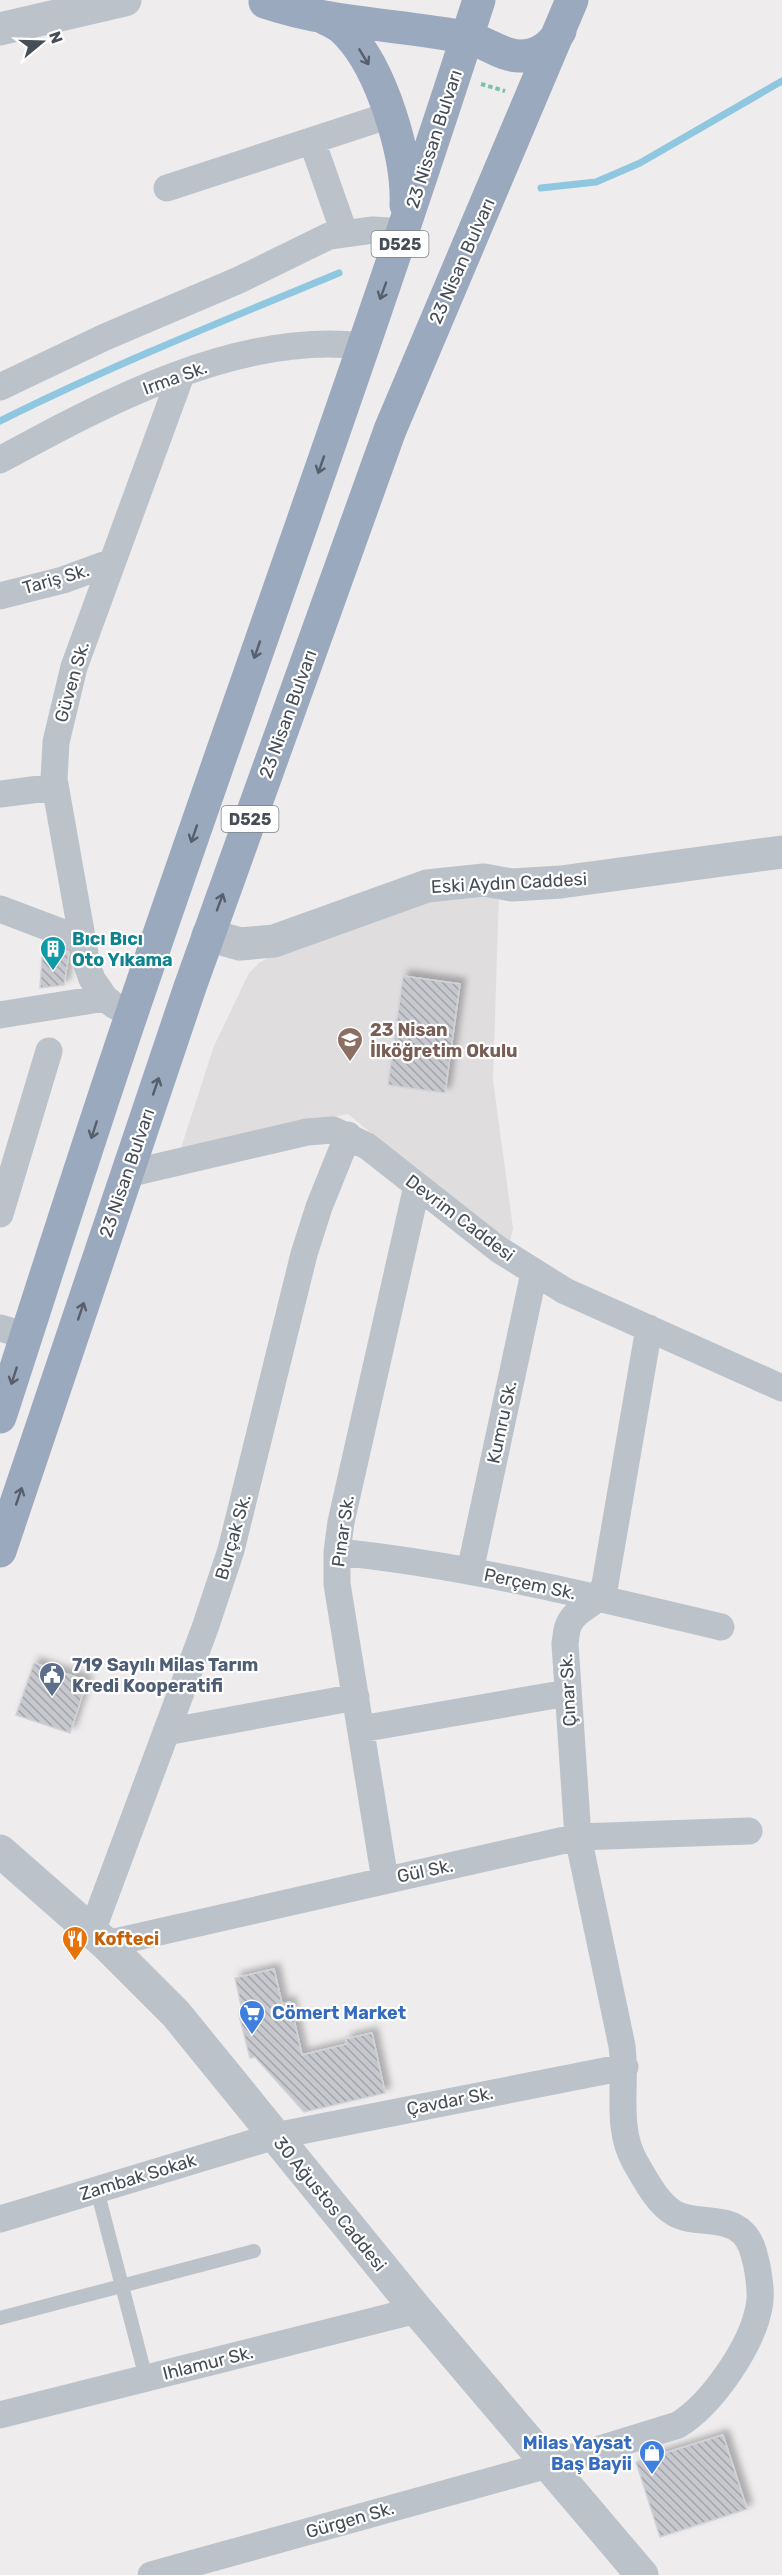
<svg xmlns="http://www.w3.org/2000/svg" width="782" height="2575" viewBox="0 0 782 2575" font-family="Rubik,sans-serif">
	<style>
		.education { fill: #dfdddd }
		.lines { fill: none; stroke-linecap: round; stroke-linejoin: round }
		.stream { stroke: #8fc7e1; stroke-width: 7 }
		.building { fill: url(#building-back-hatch); stroke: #d0d2d7; stroke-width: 1.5; filter: url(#shadow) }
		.path { stroke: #7ac2a6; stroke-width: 4; stroke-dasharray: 4.5 3; stroke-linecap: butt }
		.service { stroke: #bbc2ca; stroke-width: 14 }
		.minor { stroke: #bbc2ca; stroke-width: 27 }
		.tertiary { stroke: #bbc2ca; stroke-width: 33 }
		.trunk { stroke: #9ba9bf; stroke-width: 33 }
		.oneway { stroke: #575f6c }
		.labels { text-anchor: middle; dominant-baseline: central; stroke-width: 4.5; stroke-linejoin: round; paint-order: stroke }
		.shield { fill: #fff; stroke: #7e8289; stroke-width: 1.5 }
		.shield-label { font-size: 16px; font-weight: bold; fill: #464d57 }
		.street-label { font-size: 18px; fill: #464d57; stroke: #fff }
		.culture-label { font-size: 18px; font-weight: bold; fill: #0d838f; stroke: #fff; text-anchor: start }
		.education-label { font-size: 18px; font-weight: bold; fill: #785e54; stroke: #fff; text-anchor: start }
		.service-label { font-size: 18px; font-weight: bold; fill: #4e5e75; stroke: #fff; text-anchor: start }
		.food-label { font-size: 18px; font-weight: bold; fill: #c56008; stroke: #fff; text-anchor: start }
		.shop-label { font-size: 18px; font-weight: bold; fill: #366cbe; stroke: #fff; text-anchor: start }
	</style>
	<defs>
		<pattern id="building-back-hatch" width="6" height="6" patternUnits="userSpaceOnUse" patternTransform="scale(1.5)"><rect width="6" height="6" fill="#c7c7ce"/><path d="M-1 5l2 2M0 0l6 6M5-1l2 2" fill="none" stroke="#a3a4aa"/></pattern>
		<filter id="shadow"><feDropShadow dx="5.5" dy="-5.5" stdDeviation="3" flood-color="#0004"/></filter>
	</defs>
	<rect width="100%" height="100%" fill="#eeecec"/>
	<path class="education" d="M 499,892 L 493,1080 L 513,1228 L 509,1247 L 348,1114 L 180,1151 L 214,1046 L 249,973 L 259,963 L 275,954 L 442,896 Z"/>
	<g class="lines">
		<path class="stream" d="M 541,188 L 596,182 L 640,163 L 782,81
			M 0,421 C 110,366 225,320 339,273"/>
	</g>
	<path class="building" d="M 46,943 L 69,952 L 64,985 L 40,988 L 42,958 Z
		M 403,976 L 460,984 L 445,1093 L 388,1085 Z
		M 34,1663 L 87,1681 L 70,1733 L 16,1715 Z
		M 274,1969 L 282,2004 L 290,2002 L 302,2055 L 347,2044 L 346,2039 L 372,2033 L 385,2093 L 304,2112 L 255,2057 L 250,2058 L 239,2015 L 243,2014 L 235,1978 Z
		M 723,2435 L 747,2509 L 660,2537 L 636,2462 Z"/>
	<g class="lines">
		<path class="path" d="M 481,84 L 505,91"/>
		<path class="service" d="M 97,2190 L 146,2378
			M 0,2318 L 254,2251"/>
		<path class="minor" d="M 312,141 L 344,232
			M 167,188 L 390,115
			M 0,387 L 105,337 L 239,280 L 329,236 L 373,230 L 404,232
			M 0,460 C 106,402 239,331 363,346
			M 0,596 L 63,580 L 112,562
			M 0,794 L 55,787
			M 0,909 L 82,940
			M 105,998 L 92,979 L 87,965 L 54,779 L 56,742 L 74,667 L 181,375
			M 0,1015 L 105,998 L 115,1006
			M 127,1174 L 307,1132 L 333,1130 L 367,1146 L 498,1249 L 565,1291 L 782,1388
			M 0,1214 L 49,1051
			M 0,1328 L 27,1336
			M 337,1552 C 467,1565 594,1597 721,1627
			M 470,1571 L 534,1273
			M 361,1729 L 567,1693
			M 166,1732 L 356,1697
			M 385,1880 L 337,1584 L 337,1552 L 341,1522 L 417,1186
			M 92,1931 L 205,1628 L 231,1550 L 304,1254 L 319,1207 L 348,1135
			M 106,1944 L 578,1837 L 749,1831
			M 0,2219 L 275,2136 L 625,2067
			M 0,2415 L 417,2310
			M 151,2575 L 548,2465 L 678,2425 C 712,2404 752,2346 759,2307 C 762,2294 759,2279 757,2266 C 754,2254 752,2242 743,2233 C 725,2215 694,2225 674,2213 C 657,2203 645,2179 635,2162 C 615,2127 627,2084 622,2046 L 578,1837 L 565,1644 C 566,1637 566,1630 569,1624 C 577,1606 597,1608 605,1584 L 649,1328"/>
		<path class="tertiary" d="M 0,29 L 125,0
			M 208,935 L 240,944 L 274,941 L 427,886 L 484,880 L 512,885 L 561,882 L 782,852
			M 0,1851 L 106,1944 L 176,2014 L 417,2310 L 642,2575"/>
		<path class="trunk" d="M 265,2 C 333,25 400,24 469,38 C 486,42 502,56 520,56 C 538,56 552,46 560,31
			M 324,18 C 333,22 341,26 347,33 C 382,69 408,156 406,205
			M 0,1417 C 44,1282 87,1145 133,1010 C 248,673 370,339 479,0
			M 0,1551 L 190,987 L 390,430 L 572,0"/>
	</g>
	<defs><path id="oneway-shaft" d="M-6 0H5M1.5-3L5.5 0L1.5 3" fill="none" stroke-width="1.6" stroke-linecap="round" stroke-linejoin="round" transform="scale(1.5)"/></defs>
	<g class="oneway">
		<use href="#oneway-shaft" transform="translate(364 57) rotate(59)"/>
		<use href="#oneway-shaft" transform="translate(383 291) rotate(110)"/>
		<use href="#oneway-shaft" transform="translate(321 465) rotate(109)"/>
		<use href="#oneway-shaft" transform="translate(257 650) rotate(109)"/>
		<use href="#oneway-shaft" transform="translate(194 834) rotate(109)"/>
		<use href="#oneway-shaft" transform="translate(220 902) rotate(-70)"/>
		<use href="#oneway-shaft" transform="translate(156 1086) rotate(-71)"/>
		<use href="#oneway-shaft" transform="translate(94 1130) rotate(108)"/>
		<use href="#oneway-shaft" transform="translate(81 1311) rotate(-71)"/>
		<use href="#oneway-shaft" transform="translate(14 1376) rotate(108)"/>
		<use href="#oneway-shaft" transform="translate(19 1496) rotate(-71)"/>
	</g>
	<defs>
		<symbol id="building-pin" viewBox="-11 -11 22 30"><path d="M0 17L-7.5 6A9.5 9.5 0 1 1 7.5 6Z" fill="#0f9aa8" stroke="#fff"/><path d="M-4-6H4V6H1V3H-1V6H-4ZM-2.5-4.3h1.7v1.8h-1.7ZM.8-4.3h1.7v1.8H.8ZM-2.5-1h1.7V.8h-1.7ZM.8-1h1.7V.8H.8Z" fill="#fff"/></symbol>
		<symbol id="school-pin" viewBox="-11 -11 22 30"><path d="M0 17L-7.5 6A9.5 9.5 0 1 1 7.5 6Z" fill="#8d6e63" stroke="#fff"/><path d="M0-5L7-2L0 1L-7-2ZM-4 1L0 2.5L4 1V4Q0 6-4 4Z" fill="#fff"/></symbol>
		<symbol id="civic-pin" viewBox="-11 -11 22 30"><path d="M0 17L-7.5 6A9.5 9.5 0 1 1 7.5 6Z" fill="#5c6f8a" stroke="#fff"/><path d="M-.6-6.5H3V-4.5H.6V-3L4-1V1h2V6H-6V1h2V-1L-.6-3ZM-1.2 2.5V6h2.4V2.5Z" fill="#fff"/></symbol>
		<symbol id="restaurant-pin" viewBox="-11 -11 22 30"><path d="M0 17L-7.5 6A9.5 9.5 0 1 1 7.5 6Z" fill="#e8710a" stroke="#fff"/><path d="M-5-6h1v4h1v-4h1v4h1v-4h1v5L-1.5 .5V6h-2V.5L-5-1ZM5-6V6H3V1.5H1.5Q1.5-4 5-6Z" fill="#fff"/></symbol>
		<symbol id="supermarket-pin" viewBox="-11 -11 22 30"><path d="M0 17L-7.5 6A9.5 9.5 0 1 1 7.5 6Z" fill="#3f7fe0" stroke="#fff"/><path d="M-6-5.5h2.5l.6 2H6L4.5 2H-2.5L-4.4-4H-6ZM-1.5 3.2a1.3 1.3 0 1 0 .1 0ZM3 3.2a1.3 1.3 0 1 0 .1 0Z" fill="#fff"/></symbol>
		<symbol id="shop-pin" viewBox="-11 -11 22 30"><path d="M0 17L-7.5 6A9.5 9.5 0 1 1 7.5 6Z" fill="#3f7fe0" stroke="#fff"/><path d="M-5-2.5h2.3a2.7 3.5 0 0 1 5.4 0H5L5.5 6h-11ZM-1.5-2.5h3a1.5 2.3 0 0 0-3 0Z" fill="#fff"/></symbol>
	</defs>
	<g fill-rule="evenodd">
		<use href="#building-pin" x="38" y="934" width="30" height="40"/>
		<use href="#school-pin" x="335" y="1025" width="30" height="40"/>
		<use href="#civic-pin" x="37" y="1660" width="30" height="40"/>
		<use href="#restaurant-pin" x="60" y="1924" width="30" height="40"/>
		<use href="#supermarket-pin" x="237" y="1998" width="30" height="40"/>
		<use href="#shop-pin" x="637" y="2438" width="30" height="40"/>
	</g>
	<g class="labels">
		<g class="shield">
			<rect x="371.5" y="231" width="57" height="26" rx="4.5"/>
			<rect x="221.5" y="806" width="57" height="26" rx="4.5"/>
		</g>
		<g class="shield-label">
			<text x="400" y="244">D525</text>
			<text x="250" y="819">D525</text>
		</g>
		<g class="street-label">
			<text transform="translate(434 139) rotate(-72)">23 Nissan Bulvarı</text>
			<text transform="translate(462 261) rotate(-66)">23 Nisan Bulvarı</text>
			<text transform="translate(175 378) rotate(-20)">Irma Sk.</text>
			<text transform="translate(56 579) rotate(-16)">Tariş Sk.</text>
			<text transform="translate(72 682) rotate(-74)">Güven Sk.</text>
			<text transform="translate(288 714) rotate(-70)">23 Nisan Bulvarı</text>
			<text transform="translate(509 883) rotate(-3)">Eski Aydın Caddesi</text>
			<text transform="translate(127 1173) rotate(-71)">23 Nisan Bulvarı</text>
			<text transform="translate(460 1218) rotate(37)">Devrim Caddesi</text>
			<text transform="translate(502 1422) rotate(-78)">Kumru Sk.</text>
			<text transform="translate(343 1531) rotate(-82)">Pınar Sk.</text>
			<text transform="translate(233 1537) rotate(-74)">Burçak Sk.</text>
			<text transform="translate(530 1584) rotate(12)">Perçem Sk.</text>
			<text transform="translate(568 1690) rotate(-93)">Çınar Sk.</text>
			<text transform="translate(425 1871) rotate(-12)">Gül Sk.</text>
			<text transform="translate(450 2101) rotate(-11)">Çavdar Sk.</text>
			<text transform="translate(138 2177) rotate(-17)">Zambak Sokak</text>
			<text transform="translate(330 2204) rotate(51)">30 Ağustos Caddesi</text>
			<text transform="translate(208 2363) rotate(-14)">Ihlamur Sk.</text>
			<text transform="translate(350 2520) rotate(-16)">Gürgen Sk.</text>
		</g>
		<g class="culture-label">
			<text x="72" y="939">Bıcı Bıcı<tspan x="72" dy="21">Oto Yıkama</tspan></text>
		</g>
		<g class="education-label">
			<text x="370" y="1030">23 Nisan<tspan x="370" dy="21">İlköğretim Okulu</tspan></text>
		</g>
		<g class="service-label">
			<text x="72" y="1665">719 Sayılı Milas Tarım<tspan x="72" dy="21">Kredi Kooperatifi</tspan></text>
		</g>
		<g class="food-label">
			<text x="94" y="1939">Kofteci</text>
		</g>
		<g class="shop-label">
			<text x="272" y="2013">Cömert Market</text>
			<text x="632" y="2443" text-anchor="end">Milas Yaysat<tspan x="632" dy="21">Baş Bayii</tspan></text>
		</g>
	</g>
	<g transform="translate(42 42) rotate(71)" stroke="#ffffff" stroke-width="4.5" paint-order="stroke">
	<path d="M0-4.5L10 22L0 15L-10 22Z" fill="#464d57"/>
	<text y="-9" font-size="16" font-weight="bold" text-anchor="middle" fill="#464d57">N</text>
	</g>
</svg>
